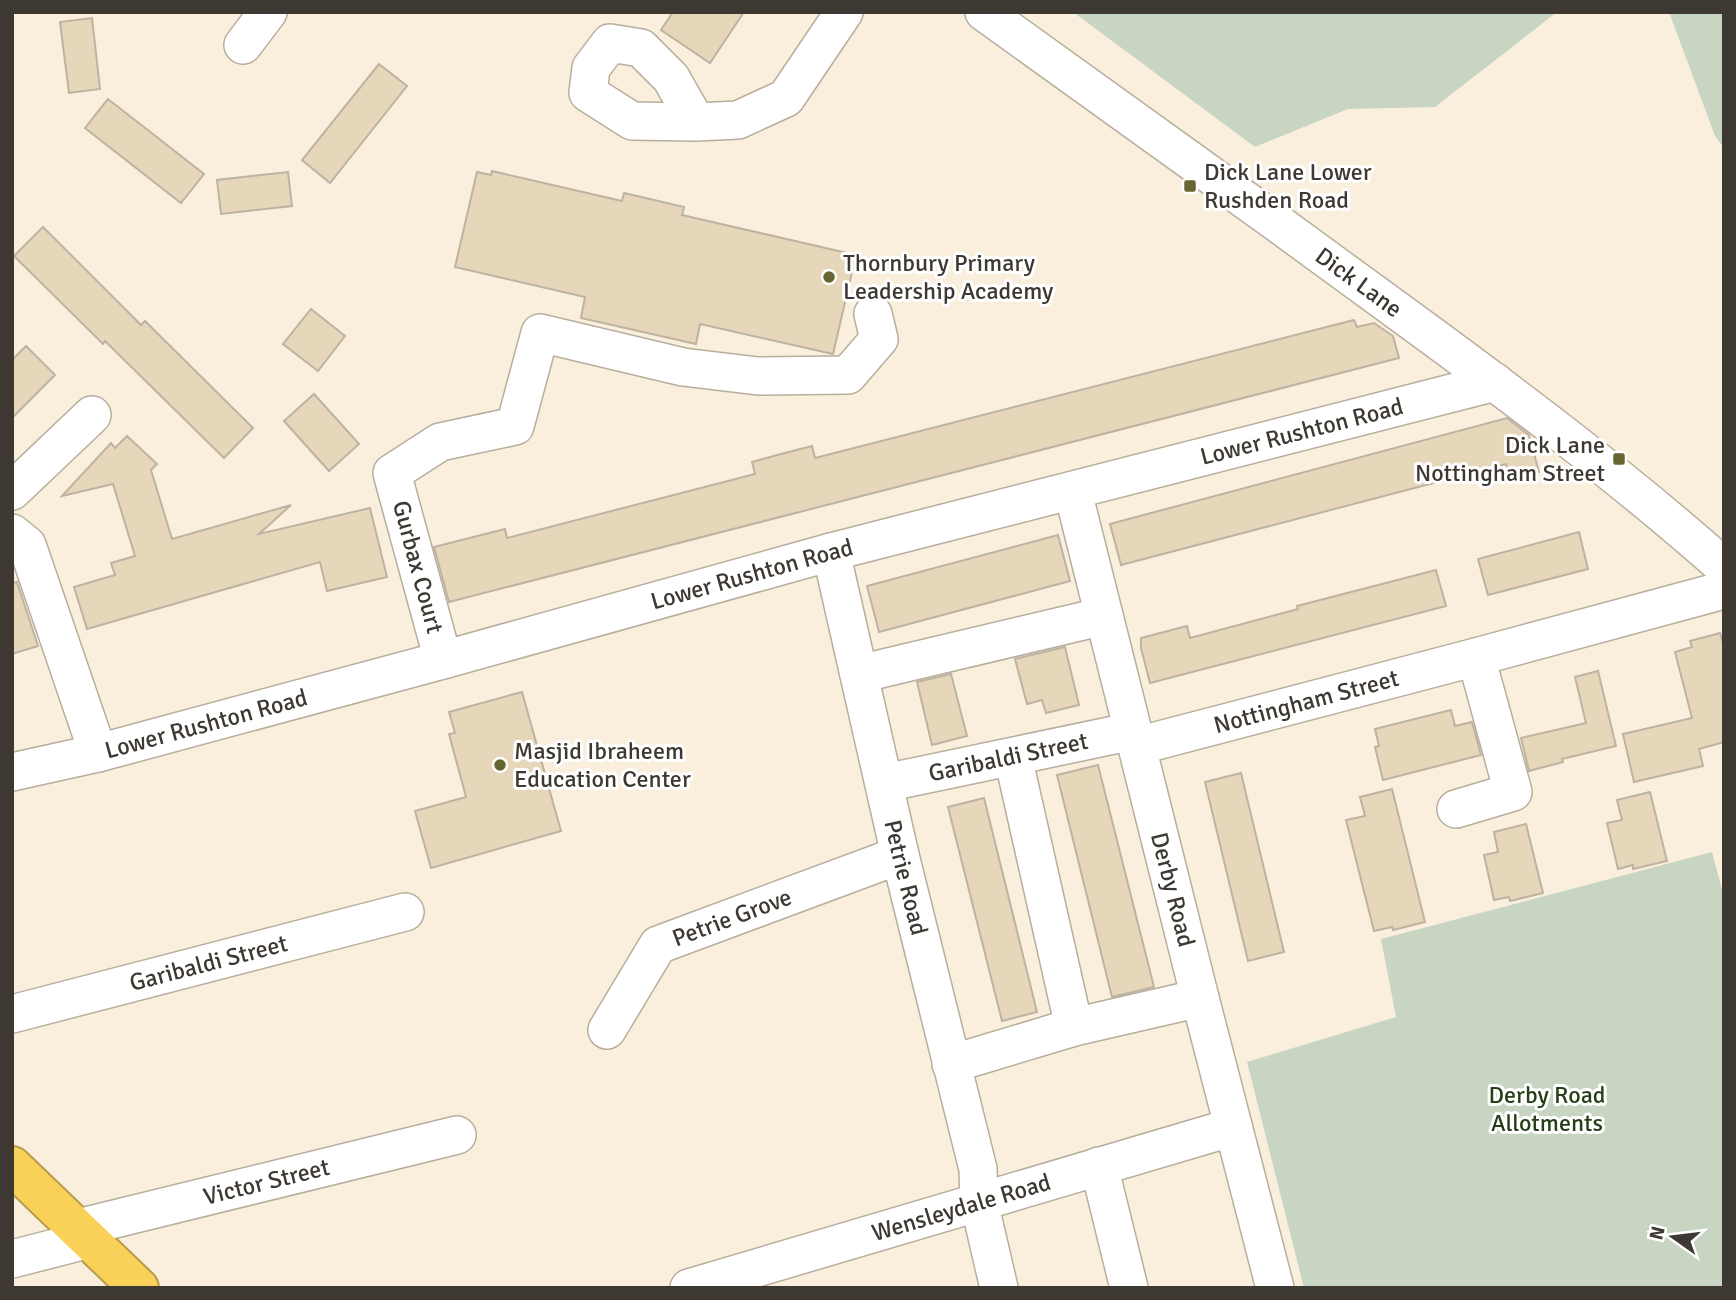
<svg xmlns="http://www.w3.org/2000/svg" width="1736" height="1300" viewBox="0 0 1736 1300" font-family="Signika,sans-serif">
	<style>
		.green { fill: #c8d5c2 }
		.building { fill: #e6d6ba; stroke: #beb3a2; stroke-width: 2 }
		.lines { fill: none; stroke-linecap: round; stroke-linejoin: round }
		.minor-casing { stroke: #b8ae9d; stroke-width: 40 }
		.highway-casing { stroke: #b79c4b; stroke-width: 42 }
		.minor { stroke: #fff; stroke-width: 37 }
		.highway { stroke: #f9d159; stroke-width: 38 }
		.poi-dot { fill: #676531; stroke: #fff; stroke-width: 2.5 }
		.labels { text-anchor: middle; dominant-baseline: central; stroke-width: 6; stroke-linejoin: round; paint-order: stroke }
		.poi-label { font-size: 24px; fill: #3d3932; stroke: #fff; text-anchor: start }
		.street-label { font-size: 24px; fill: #3d3932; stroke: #fff }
		.park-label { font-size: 24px; fill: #253f17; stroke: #fff }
	</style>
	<rect width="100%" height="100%" fill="#faefdd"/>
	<path class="green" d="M 1073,12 L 1557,12 L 1435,107 L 1348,109 L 1255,147 Z
		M 1669,12 L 1724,12 L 1724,148 L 1715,136 Z
		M 1712,852 L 1724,897 L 1724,1288 L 1304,1288 L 1247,1062 L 1396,1017 L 1381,939 Z"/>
	<path class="building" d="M 673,12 L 744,12 L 710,63 L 661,30 Z
		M 92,18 L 100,89 L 69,93 L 60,22 Z
		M 379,64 L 407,86 L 330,183 L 302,160 Z
		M 108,99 L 204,174 L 181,203 L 85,128 Z
		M 492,171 L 622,201 L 624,193 L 684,207 L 682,215 L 856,255 L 833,354 L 700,324 L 696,344 L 581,318 L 585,297 L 455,267 L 477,172 L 491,175 Z
		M 288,172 L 292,206 L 221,214 L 217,180 Z
		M 43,227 L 141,325 L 145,321 L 253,428 L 224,458 L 105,341 L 103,344 L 14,256 Z
		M 311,309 L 345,336 L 318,371 L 283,344 Z
		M 1354,320 L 1357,327 L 1374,323 L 1393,336 L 1399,358 L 449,602 L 434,547 L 505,529 L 507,538 L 755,474 L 752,462 L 777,455 L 812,446 L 815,458 Z
		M 26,346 L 55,375 L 12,418 L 12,360 Z
		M 314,394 L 359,444 L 329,471 L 284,421 Z
		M 1507,418 L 1529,435 L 1539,472 L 1510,480 L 1506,464 L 1121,565 L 1110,524 Z
		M 127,436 L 157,464 L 151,470 L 172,539 L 291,505 L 259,534 L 370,508 L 387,577 L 327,591 L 320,562 L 87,629 L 74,587 L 115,575 L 111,563 L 135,556 L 113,484 L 62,496 L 111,443 L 115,448 Z
		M 1579,532 L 1588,569 L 1488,595 L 1478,559 Z
		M 1058,535 L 1070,581 L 879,632 L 867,586 Z
		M 1436,570 L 1446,606 L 1150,683 L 1141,648 L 1141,638 L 1187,626 L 1190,638 L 1298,609 L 1297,606 Z
		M 17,582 L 38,646 L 12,654 L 12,583 Z
		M 1720,633 L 1724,646 L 1724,742 L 1699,749 L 1703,766 L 1634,782 L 1623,734 L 1692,718 L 1675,652 L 1692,647 L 1690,641 Z
		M 1065,647 L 1079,705 L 1046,713 L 1042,700 L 1027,704 L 1015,659 Z
		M 1598,671 L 1616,746 L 1562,759 L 1563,762 L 1529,771 L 1521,738 L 1586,723 L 1575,677 Z
		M 951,674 L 967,736 L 932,745 L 917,682 Z
		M 522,692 L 561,831 L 431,868 L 415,811 L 466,797 L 449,734 L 455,733 L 449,712 Z
		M 1451,710 L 1455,726 L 1472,722 L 1481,755 L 1383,780 L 1375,747 L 1379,746 L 1375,729 Z
		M 1098,765 L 1154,987 L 1112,997 L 1057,775 Z
		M 1241,773 L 1284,952 L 1248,961 L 1205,782 Z
		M 1392,789 L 1425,922 L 1393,930 L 1392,927 L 1374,931 L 1346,820 L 1365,816 L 1360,797 Z
		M 1650,792 L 1667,861 L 1633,869 L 1633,865 L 1618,869 L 1607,823 L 1622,820 L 1617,800 Z
		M 984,798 L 1037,1012 L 1002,1021 L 948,807 Z
		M 1526,824 L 1543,893 L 1510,901 L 1509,897 L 1494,900 L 1484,855 L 1498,852 L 1494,832 Z"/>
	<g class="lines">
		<defs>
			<g id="minor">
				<path id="s1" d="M 984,12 C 1120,109 1256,207 1391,306 C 1505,389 1619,474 1724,567"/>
				<path d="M 243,45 L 268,12"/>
				<path d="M 696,122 L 671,78 L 641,48 L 610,43 L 591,68 L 588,93 L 632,121 L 696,122 L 738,120 L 786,98 L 844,12"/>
				<path d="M 12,491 L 92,415"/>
				<path id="s2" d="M 1073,492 L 1200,998 L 1275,1288"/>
				<path d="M 12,533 L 27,545 L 98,753"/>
				<path id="s3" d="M 831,552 L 900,855 L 978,1169 L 979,1202 L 999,1288"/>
				<path d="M 443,660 L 392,473 L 440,442 L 515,426 L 540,333 L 683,367 L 758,376 L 848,375 L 879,339 L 873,314"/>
				<path d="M 859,674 L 1104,616"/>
				<path id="s4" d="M 1137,746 L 1476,657 L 1724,590"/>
				<path d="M 1013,757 L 1074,1027"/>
				<path id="s5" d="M 12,772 L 98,753 L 443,660 L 831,552 L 1495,382"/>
				<path id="s6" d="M 885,783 L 1133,731"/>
				<path d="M 1456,809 L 1513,792 L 1476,657"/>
				<path id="s7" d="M 12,1014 L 405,912"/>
				<path id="s8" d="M 607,1030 L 658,945 L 900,855"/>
				<path d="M 951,1064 L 1074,1027 L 1200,998"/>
				<path d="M 1099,1166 L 1129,1288"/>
				<path id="s9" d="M 78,1228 L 457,1135"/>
				<path d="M 12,1259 L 90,1239"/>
				<path id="s10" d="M 689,1288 L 1233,1127"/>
			</g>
			<path id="highway" d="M 12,1166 L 139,1288"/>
		</defs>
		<use href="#minor" class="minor-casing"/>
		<use href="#highway" class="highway-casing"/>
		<use href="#minor" class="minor"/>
		<use href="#highway" class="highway"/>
	</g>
	<g class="poi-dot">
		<rect x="1183" y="179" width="14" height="14" rx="3.5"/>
		<circle cx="829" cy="277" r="7"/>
		<rect x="1612" y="452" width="14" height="14" rx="3.5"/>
		<circle cx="500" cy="765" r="7"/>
	</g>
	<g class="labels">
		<g class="poi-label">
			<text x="1204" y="172">Dick Lane Lower<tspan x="1204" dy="28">Rushden Road</tspan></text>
			<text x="843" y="263">Thornbury Primary<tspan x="843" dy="28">Leadership Academy</tspan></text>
			<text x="1605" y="445" text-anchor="end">Dick Lane<tspan x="1605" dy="28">Nottingham Street</tspan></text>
			<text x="514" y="751">Masjid Ibraheem<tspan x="514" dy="28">Education Center</tspan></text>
		</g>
		<g class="street-label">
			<text stroke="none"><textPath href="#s1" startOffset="462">Dick Lane</textPath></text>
			<text stroke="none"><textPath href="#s5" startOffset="1334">Lower Rushton Road</textPath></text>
			<text transform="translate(418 567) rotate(75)">Gurbax Court</text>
			<text stroke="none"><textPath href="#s5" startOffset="766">Lower Rushton Road</textPath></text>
			<text stroke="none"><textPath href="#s4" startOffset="175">Nottingham Street</textPath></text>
			<text stroke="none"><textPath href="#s5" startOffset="200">Lower Rushton Road</textPath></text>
			<text stroke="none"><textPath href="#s6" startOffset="126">Garibaldi Street</textPath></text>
			<text stroke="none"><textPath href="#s3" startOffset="334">Petrie Road</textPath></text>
			<text stroke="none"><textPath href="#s2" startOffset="410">Derby Road</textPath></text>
			<text stroke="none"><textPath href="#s8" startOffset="178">Petrie Grove</textPath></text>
			<text stroke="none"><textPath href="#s7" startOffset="203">Garibaldi Street</textPath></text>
			<text stroke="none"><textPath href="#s9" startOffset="194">Victor Street</textPath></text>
			<text stroke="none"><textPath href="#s10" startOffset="284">Wensleydale Road</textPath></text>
		</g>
		<g class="park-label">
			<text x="1547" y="1095">Derby Road<tspan x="1547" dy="28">Allotments</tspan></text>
		</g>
	</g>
	<rect width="1736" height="1300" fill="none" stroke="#3d3932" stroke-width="28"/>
	<g transform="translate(1673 1237) rotate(284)" stroke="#ffffff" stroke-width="5" paint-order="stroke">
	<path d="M0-5L12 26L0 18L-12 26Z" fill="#3d3932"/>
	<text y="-10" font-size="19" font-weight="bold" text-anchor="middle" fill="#3d3932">N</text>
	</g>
</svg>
